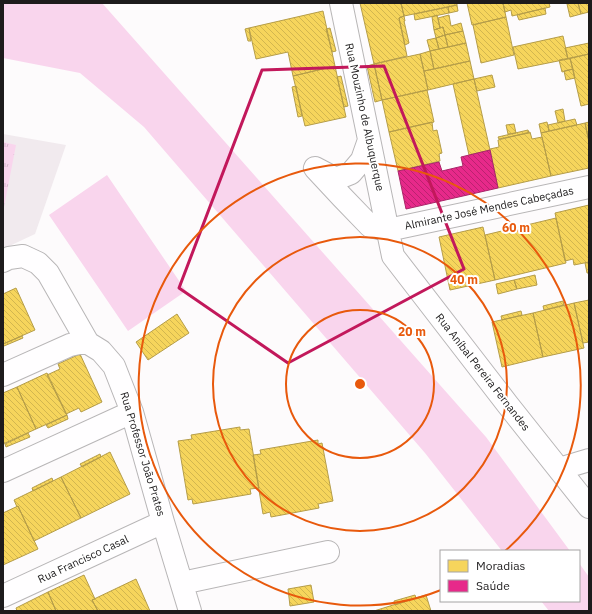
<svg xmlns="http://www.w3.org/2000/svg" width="592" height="614" viewBox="0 0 592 614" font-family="'IBM Plex Sans',sans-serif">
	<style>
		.built { fill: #f1eaee }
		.grass { fill: #f9d5ed }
		.park { fill: url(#park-tufts) }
		.homes { fill: url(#homes-back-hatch); stroke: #b59d49 }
		.health { fill: url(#health-back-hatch); stroke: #aa2569 }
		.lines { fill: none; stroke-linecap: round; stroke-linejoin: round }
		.minor-casing { stroke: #b8b6b7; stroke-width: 24 }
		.minor { stroke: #fffeff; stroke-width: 22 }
		.marked { fill: none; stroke: #c2185b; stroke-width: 3; stroke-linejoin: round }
		.ring { fill: none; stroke: #e8590c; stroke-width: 2 }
		.labels { text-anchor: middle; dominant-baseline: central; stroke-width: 4; stroke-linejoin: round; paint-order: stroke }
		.street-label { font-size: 11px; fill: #1d1b1c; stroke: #fff }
		.centre { fill: #e8590c; stroke: #fff; stroke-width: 2 }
		.ring-label { font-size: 12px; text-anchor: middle; font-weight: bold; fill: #e8590c; stroke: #fff; stroke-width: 4; stroke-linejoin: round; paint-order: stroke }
	</style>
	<defs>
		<pattern id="park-tufts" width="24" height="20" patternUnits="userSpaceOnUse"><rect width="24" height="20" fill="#f9d5ed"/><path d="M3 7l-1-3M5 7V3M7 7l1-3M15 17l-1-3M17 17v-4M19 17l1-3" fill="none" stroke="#d5b6cb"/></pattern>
		<pattern id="homes-back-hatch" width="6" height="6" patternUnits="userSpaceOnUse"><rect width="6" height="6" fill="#f6d55c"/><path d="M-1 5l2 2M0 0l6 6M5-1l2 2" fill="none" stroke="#d2b64f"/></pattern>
		<pattern id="health-back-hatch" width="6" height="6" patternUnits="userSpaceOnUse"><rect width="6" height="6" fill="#e7298a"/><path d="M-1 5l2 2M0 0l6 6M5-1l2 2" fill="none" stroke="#bb2270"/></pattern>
	</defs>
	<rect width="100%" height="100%" fill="#fdfbfc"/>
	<path class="built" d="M 3,134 L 66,145 L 35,234 L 3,249 Z"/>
	<path class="grass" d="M 3,3 L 102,3 L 486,437 L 570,551 L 502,551 L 425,453 L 144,127 L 80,73 L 3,58 Z
		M 107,175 L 186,291 L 128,331 L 49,215 Z
		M 579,563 L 589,577 L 589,611 L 549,611 L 541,601 L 579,601 Z"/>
	<path class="park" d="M 3,142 L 16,145 L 4,207 L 3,207 Z"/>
	<path class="homes" d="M 360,3 L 401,3 L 404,16 L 399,18 L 407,56 L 374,64 Z
		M 401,3 L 457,3 L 457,5 L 404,16 Z
		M 467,3 L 503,3 L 506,17 L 472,25 Z
		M 503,3 L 549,3 L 550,7 L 512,16 L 511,10 L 505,12 Z
		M 571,3 L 578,3 L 581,14 L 570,17 L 567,4 Z
		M 578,3 L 589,3 L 589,12 L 581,14 Z
		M 457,5 L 458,11 L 449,13 L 448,7 Z
		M 448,7 L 449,13 L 415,20 L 414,14 Z
		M 545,8 L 546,14 L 519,20 L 517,15 Z
		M 323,11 L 335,66 L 293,76 L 288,52 L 256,59 L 249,28 Z
		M 437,15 L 440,28 L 434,30 L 432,17 Z
		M 449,15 L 451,26 L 461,23 L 463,31 L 445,35 L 443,27 L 440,28 L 438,18 Z
		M 404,16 L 405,21 L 404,21 L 409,43 L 405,45 L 399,18 Z
		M 506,17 L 514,55 L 481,63 L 473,25 Z
		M 443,27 L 445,35 L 436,38 L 434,30 Z
		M 249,28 L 251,41 L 248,41 L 245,29 Z
		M 330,28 L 336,51 L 332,52 L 326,29 Z
		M 463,31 L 466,43 L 448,47 L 445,35 Z
		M 445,35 L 448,47 L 439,49 L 436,38 Z
		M 563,36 L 568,59 L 518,69 L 513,47 Z
		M 436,38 L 439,49 L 430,51 L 427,40 Z
		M 466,43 L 470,61 L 434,69 L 430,51 Z
		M 589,43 L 589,54 L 568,59 L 565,48 Z
		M 430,51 L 434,69 L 424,71 L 420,54 Z
		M 420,54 L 428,90 L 382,100 L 374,64 Z
		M 589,54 L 589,104 L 581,106 L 570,58 Z
		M 570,58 L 573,69 L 562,72 L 559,60 Z
		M 470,61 L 474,79 L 428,90 L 424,71 Z
		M 374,64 L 382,100 L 375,102 L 367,66 Z
		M 335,66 L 346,117 L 305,126 L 293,76 Z
		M 573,69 L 575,78 L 566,80 L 564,71 Z
		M 492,75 L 495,87 L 477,91 L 474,79 Z
		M 341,76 L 348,106 L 344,107 L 337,77 Z
		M 474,79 L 490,150 L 469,155 L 453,84 Z
		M 296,86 L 302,116 L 298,117 L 292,87 Z
		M 427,90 L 434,122 L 389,132 L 382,100 Z
		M 563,109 L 565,121 L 558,123 L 555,111 Z
		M 575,119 L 577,125 L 549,131 L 548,125 Z
		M 432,122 L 433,131 L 437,130 L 442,153 L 439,154 L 440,161 L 398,171 L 389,132 Z
		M 547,122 L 549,131 L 541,133 L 539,124 Z
		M 589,122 L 589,142 L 585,123 Z
		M 585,123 L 589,142 L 589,168 L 551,176 L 541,133 Z
		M 514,124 L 516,133 L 508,134 L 506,125 Z
		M 528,130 L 529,133 L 499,139 L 498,137 Z
		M 530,132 L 532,139 L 542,137 L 551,176 L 498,188 L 490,149 L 499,147 L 498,140 Z
		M 589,205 L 589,262 L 574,265 L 573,259 L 565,261 L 555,213 Z
		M 556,218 L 566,263 L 495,280 L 485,235 Z
		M 483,227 L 495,280 L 450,290 L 439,237 Z
		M 589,262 L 589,273 L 587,273 L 585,263 Z
		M 535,275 L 537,285 L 517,289 L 514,280 Z
		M 514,280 L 517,289 L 498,294 L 496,284 Z
		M 16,288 L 35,330 L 3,344 L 3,294 Z
		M 589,300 L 589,342 L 583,343 L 574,303 Z
		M 563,301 L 564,305 L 544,310 L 543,306 Z
		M 574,303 L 584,348 L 543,357 L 533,313 Z
		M 521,311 L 522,315 L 502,320 L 501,316 Z
		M 533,313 L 543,357 L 502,367 L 492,322 Z
		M 177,314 L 189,333 L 148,360 L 136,342 Z
		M 22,336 L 23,338 L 4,346 L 3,344 Z
		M 80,354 L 102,402 L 81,412 L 79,408 L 66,414 L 47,375 L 60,369 L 58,364 Z
		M 47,373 L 67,415 L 36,429 L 17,387 Z
		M 17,387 L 36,429 L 3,444 L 3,393 Z
		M 67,415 L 68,419 L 48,428 L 46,425 Z
		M 240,427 L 240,430 L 249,429 L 259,488 L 250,489 L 251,494 L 193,504 L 192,499 L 188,500 L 178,441 L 192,439 L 191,435 Z
		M 28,433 L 30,437 L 6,447 L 5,444 Z
		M 318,440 L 318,444 L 322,443 L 333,501 L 318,504 L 319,508 L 271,517 L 270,512 L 263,514 L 253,455 L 261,454 L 260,450 Z
		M 110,452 L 130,494 L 81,518 L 61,477 Z
		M 100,454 L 101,457 L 82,467 L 80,464 Z
		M 61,477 L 81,518 L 34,541 L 18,506 L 17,507 L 14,500 Z
		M 52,478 L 53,481 L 33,491 L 32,488 Z
		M 18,506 L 38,549 L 3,565 L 3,513 Z
		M 84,575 L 95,599 L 92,600 L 98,611 L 56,611 L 48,592 Z
		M 136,579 L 150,611 L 98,611 L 92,600 Z
		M 311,585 L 314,602 L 290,606 L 288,589 Z
		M 48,592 L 56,611 L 17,611 L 16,608 Z
		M 415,595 L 416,598 L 395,605 L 394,601 Z
		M 426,595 L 431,611 L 374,611 L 409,600 Z"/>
	<path class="health" d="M 490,150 L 498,188 L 406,209 L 398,171 L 439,162 L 442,171 L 463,166 L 461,157 Z"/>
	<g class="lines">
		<defs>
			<path id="minor" d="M 341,3 L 393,256 L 508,405 L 589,507
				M 369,140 L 362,160 L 351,173 L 336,179 L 315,168 L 342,197 L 370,226 L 388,230 L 589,187
				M 3,261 L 9,258 L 23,256 L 38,263 L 48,273 L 88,343 L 101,351 L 114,366 L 132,412 L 163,522 L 190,611
				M 3,375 L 70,345 L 79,343 L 88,343
				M 559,469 L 589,460
				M 3,471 L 132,412
				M 182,583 L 328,552
				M 3,596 L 163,522"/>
		</defs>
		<use href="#minor" class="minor-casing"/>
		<use href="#minor" class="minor"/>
	</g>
	<path class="marked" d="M 384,66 L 464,269 L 288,363 L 179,288 L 262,70 Z"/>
	<g class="ring">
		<circle cx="360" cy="384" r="74"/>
		<circle cx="360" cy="384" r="147"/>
		<path d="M441 590A221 221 0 1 1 505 551"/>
	</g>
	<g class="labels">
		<g class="street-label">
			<text transform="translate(365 117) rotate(78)">Rua Mouzinho de Albuquerque</text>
			<text transform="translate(489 208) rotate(-12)">Almirante José Mendes Cabeçadas</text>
			<text transform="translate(483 372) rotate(52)">Rua Aníbal Pereira Fernandes</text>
			<text transform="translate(143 454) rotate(73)">Rua Professor João Prates</text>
			<text transform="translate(83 559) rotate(-25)">Rua Francisco Casal</text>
		</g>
	</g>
	<circle cx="360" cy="384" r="6" class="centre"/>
	<g class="ring-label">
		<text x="516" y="232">60 m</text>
		<text x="464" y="284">40 m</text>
		<text x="412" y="336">20 m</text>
	</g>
	<rect width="592" height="614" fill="none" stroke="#1d1b1c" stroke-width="8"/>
	<rect x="440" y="550" width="140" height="52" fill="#ffffff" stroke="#a5a4a4"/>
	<rect x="448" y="560" width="20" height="12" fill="#f6d55c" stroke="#a5a4a4"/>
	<text x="476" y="570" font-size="12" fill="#1d1b1c">Moradias</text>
	<rect x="448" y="580" width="20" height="12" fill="#e7298a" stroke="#a5a4a4"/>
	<text x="476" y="590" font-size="12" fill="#1d1b1c">Saúde</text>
</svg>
